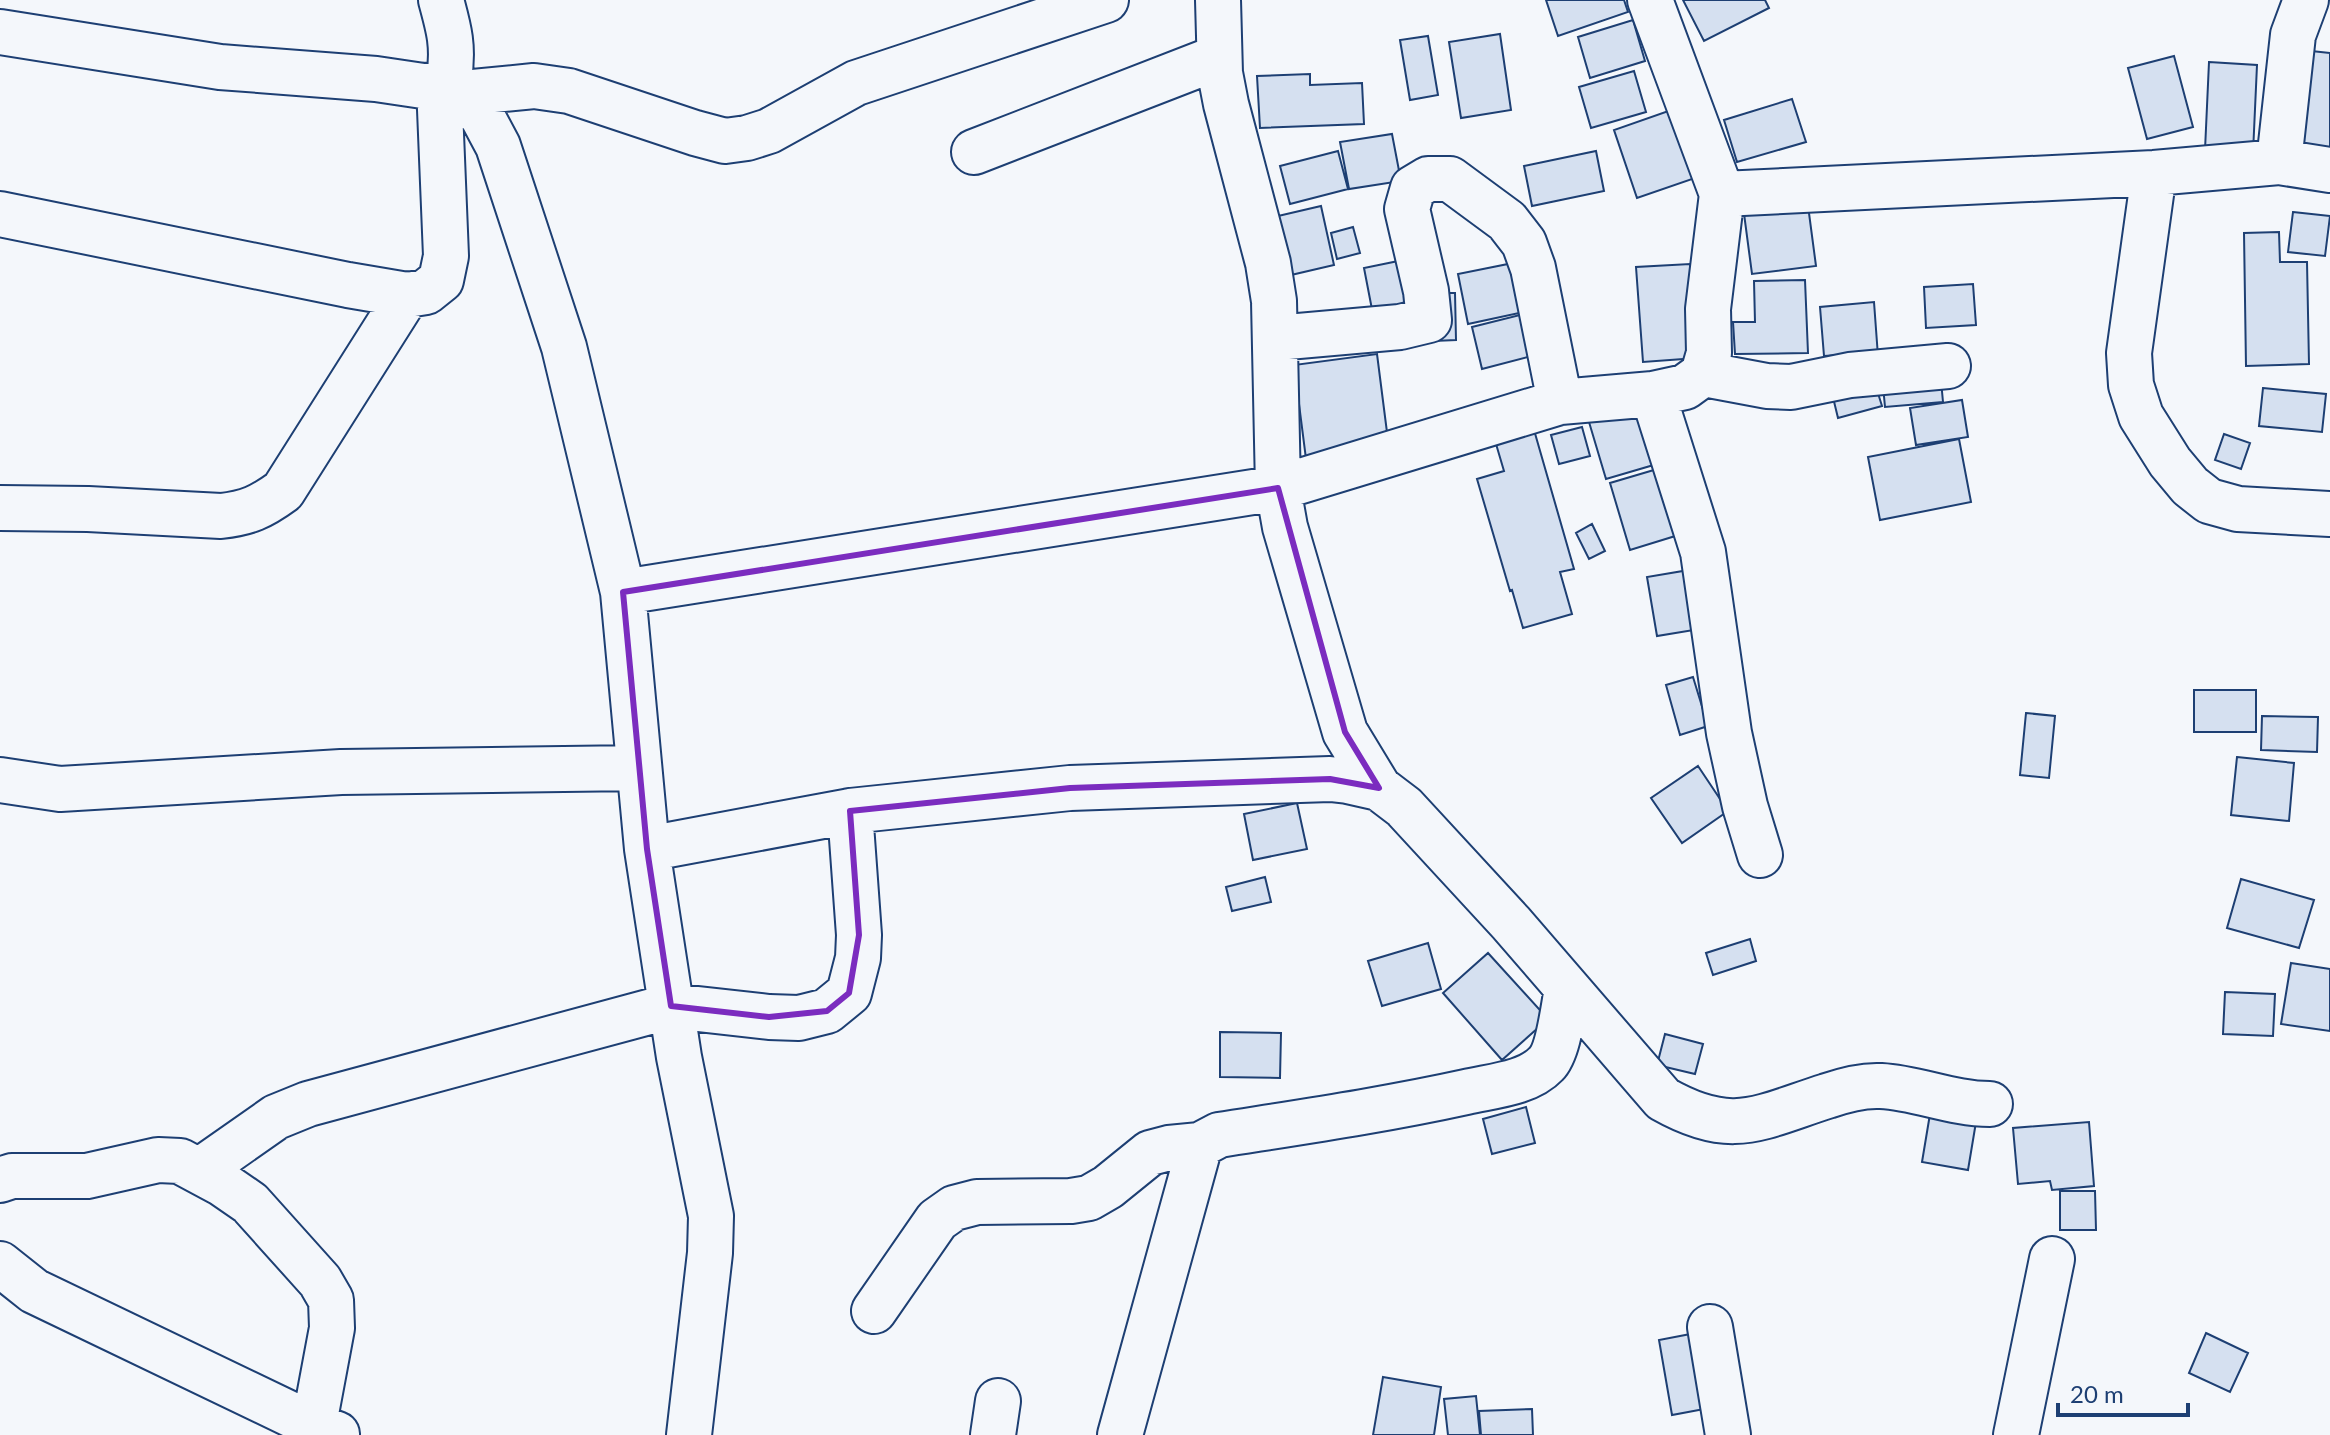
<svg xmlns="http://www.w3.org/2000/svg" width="2330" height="1435" viewBox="0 0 2330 1435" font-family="Lato,sans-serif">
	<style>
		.building { fill: #d5e0f0; stroke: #1d3f73; stroke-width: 2 }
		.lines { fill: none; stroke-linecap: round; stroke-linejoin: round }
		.minor-casing { stroke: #1d3f73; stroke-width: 48 }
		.minor { stroke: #f4f7fb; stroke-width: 44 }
		.marked { fill: none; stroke: #7b2cbf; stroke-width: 6; stroke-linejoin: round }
	</style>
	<rect width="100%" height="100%" fill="#f4f7fb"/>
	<path class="building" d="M 1546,0 L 1624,0 L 1628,12 L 1558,36 Z
		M 1683,0 L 1765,0 L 1769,8 L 1704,41 Z
		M 1633,20 L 1645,61 L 1590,78 L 1578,37 Z
		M 1500,34 L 1511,110 L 1461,118 L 1449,42 Z
		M 1428,36 L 1438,95 L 1410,100 L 1400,40 Z
		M 2302,50 L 2330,53 L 2330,162 L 2291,158 Z
		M 2174,56 L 2193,127 L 2147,139 L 2128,68 Z
		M 2209,62 L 2257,65 L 2253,153 L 2205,150 Z
		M 1634,71 L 1646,112 L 1591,128 L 1579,87 Z
		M 1310,74 L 1310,85 L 1362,83 L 1364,124 L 1260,128 L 1257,76 Z
		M 1792,99 L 1806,142 L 1737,162 L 1724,120 Z
		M 1677,108 L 1701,176 L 1637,198 L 1614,130 Z
		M 1392,134 L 1401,181 L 1349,189 L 1340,142 Z
		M 1338,151 L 1348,189 L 1290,204 L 1280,166 Z
		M 1596,151 L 1604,191 L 1532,206 L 1524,166 Z
		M 1807,198 L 1816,266 L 1752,274 L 1743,206 Z
		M 1321,206 L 1334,265 L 1291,275 L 1278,216 Z
		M 2293,212 L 2330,216 L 2325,256 L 2288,252 Z
		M 1353,227 L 1360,253 L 1337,259 L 1331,233 Z
		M 2279,232 L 2280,262 L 2307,262 L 2309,364 L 2246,366 L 2244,233 Z
		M 1413,258 L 1425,315 L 1375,325 L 1364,268 Z
		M 1518,262 L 1528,311 L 1468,324 L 1458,274 Z
		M 1690,264 L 1697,358 L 1643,362 L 1636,267 Z
		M 1805,280 L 1808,353 L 1735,354 L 1733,322 L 1755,322 L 1754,281 Z
		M 1973,284 L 1976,325 L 1926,328 L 1924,287 Z
		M 1433,293 L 1455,293 L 1456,340 L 1434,341 Z
		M 1874,302 L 1879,370 L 1855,354 L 1824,356 L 1820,307 Z
		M 1532,312 L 1543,353 L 1482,369 L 1472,327 Z
		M 1377,354 L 1389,448 L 1306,459 L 1294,365 Z
		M 1940,370 L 1943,402 L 1885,407 L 1882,375 Z
		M 1872,374 L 1882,406 L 1838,418 L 1830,385 Z
		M 2263,388 L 2326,394 L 2322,432 L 2259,426 Z
		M 1962,400 L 1968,437 L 1916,445 L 1910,408 Z
		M 1640,406 L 1657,464 L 1606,479 L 1589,422 Z
		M 1530,416 L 1574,569 L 1560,572 L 1572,614 L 1523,628 L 1512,590 L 1510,591 L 1477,479 L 1504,471 L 1491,427 Z
		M 1582,427 L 1590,456 L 1559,464 L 1551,435 Z
		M 2224,434 L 2250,443 L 2241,469 L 2215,460 Z
		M 1959,439 L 1971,502 L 1880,520 L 1868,457 Z
		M 1664,467 L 1685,533 L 1630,550 L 1610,483 Z
		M 1592,524 L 1605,551 L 1589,559 L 1576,533 Z
		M 1689,570 L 1700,629 L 1657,636 L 1647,577 Z
		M 1693,677 L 1708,726 L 1680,735 L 1666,685 Z
		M 2194,690 L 2256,690 L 2256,732 L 2194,732 Z
		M 2026,713 L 2055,716 L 2049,778 L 2020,775 Z
		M 2262,716 L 2318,717 L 2317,752 L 2261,750 Z
		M 2237,757 L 2294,763 L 2289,821 L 2231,815 Z
		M 1698,766 L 1728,811 L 1682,843 L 1651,798 Z
		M 1297,803 L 1307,849 L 1253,860 L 1244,814 Z
		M 1265,877 L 1271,902 L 1232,911 L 1226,887 Z
		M 2241,879 L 2314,900 L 2299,948 L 2227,928 Z
		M 1750,939 L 1756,961 L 1713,975 L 1706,953 Z
		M 1428,943 L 1441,989 L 1382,1006 L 1368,961 Z
		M 1488,953 L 1548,1019 L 1502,1060 L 1443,993 Z
		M 2291,963 L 2330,969 L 2330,1031 L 2281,1024 Z
		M 2225,992 L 2275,994 L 2273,1036 L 2223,1034 Z
		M 1220,1032 L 1281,1033 L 1280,1078 L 1220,1077 Z
		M 1665,1034 L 1703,1044 L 1695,1074 L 1657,1065 Z
		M 1526,1107 L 1535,1143 L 1492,1154 L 1483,1119 Z
		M 1930,1114 L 1976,1122 L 1968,1170 L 1922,1162 Z
		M 2089,1122 L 2094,1186 L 2052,1190 L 2050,1181 L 2018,1184 L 2013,1128 Z
		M 2060,1191 L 2095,1191 L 2096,1230 L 2060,1230 Z
		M 1701,1332 L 1715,1407 L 1672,1415 L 1659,1340 Z
		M 2206,1333 L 2248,1353 L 2230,1392 L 2189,1373 Z
		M 1383,1377 L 1441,1387 L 1434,1435 L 1373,1435 Z
		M 1476,1396 L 1480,1435 L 1448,1435 L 1444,1399 Z
		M 1532,1409 L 1533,1435 L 1481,1435 L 1479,1411 Z"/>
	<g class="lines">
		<defs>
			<path id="minor" d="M 1218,0 L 1220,73 L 1226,104 L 1268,263 L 1274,301 L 1278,488 L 1285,527 L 1345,732 L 1379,788
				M 0,32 L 220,67 L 376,79 L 423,86 L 439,85 L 449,78 C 454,47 449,29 441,0
				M 449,78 L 482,116 L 498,146 L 564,347 L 623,592 L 647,849 L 679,1057 L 711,1216 L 710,1253 L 689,1435
				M 463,93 L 534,86 L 569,91 L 695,133 L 725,141 L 747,138 L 769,131 L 856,83 L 1106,0
				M 974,152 L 1219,57
				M 2279,162 L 2293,35 L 2306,0
				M 2154,173 L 2129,353 L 2131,385 L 2141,416 L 2170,462 L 2190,486 L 2209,501 L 2238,509 L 2330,514
				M 1722,194 L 2154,173 L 2279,162 L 2330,170
				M 0,214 L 348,285 L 407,295 L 426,292 L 441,280 L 446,256 L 439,85
				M 1276,338 L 1400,327 L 1429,320 L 1426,291 L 1407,209 L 1413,188 L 1428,179 L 1450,179 L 1507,221 L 1524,243 L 1533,268 L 1560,402
				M 1703,374 L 1767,386 L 1791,387 L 1850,375 L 1948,366
				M 1653,394 L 1703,552 L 1729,733 L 1745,806 L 1760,855
				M 0,508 L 88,509 L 221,516 C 248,513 261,507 283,491 L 407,295
				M 623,592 L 1278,488 L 1560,402 L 1653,394 L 1685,387 L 1703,374 L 1709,353 L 1708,309 L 1722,194 L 1650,0
				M 0,780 L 60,789 L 341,772 L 638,768
				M 647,849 L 850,811 L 1070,788 L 1330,779 L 1348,781 L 1379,788 L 1404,807 L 1511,923 L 1663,1099 C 1732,1138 1758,1118 1827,1096 C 1844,1090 1863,1085 1881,1086 C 1918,1088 1952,1104 1990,1104
				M 199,1171 L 276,1117 L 308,1104 L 671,1006 L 769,1017 L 799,1018 L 827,1011 L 849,993 L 858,958 L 859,935 L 850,811
				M 0,1180 L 12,1176 L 87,1176 L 158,1160 L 180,1161 L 221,1183 L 250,1203 L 320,1281 L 331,1300 L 332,1328 L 312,1435
				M 0,1264 L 34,1291 L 313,1425 L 337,1434
				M 874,1311 L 937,1220 L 954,1208 L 977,1202 L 1071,1201 L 1089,1198 L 1108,1187 L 1150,1153 L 1169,1148 L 1200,1145
				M 1710,1327 L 1728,1435
				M 993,1435 L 998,1401
				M 1120,1435 L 1200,1145 L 1219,1135 C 1301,1122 1384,1110 1466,1092 C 1491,1086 1527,1084 1546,1064 C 1559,1051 1563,1008 1567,989
				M 2016,1435 L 2052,1259"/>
		</defs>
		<use href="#minor" class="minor-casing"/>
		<use href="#minor" class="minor"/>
	</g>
	<path class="marked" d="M 1278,488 L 1345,732 L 1379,788 L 1330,779 L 1070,788 L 850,811 L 859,935 L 849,993 L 827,1011 L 769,1017 L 671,1006 L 647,849 L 623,592 Z"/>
	<path d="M2058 1403v12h130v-12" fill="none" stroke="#1d3f73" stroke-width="4"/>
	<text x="2070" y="1403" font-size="24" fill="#1d3f73" stroke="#f4f7fb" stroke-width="6" paint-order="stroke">20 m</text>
</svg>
